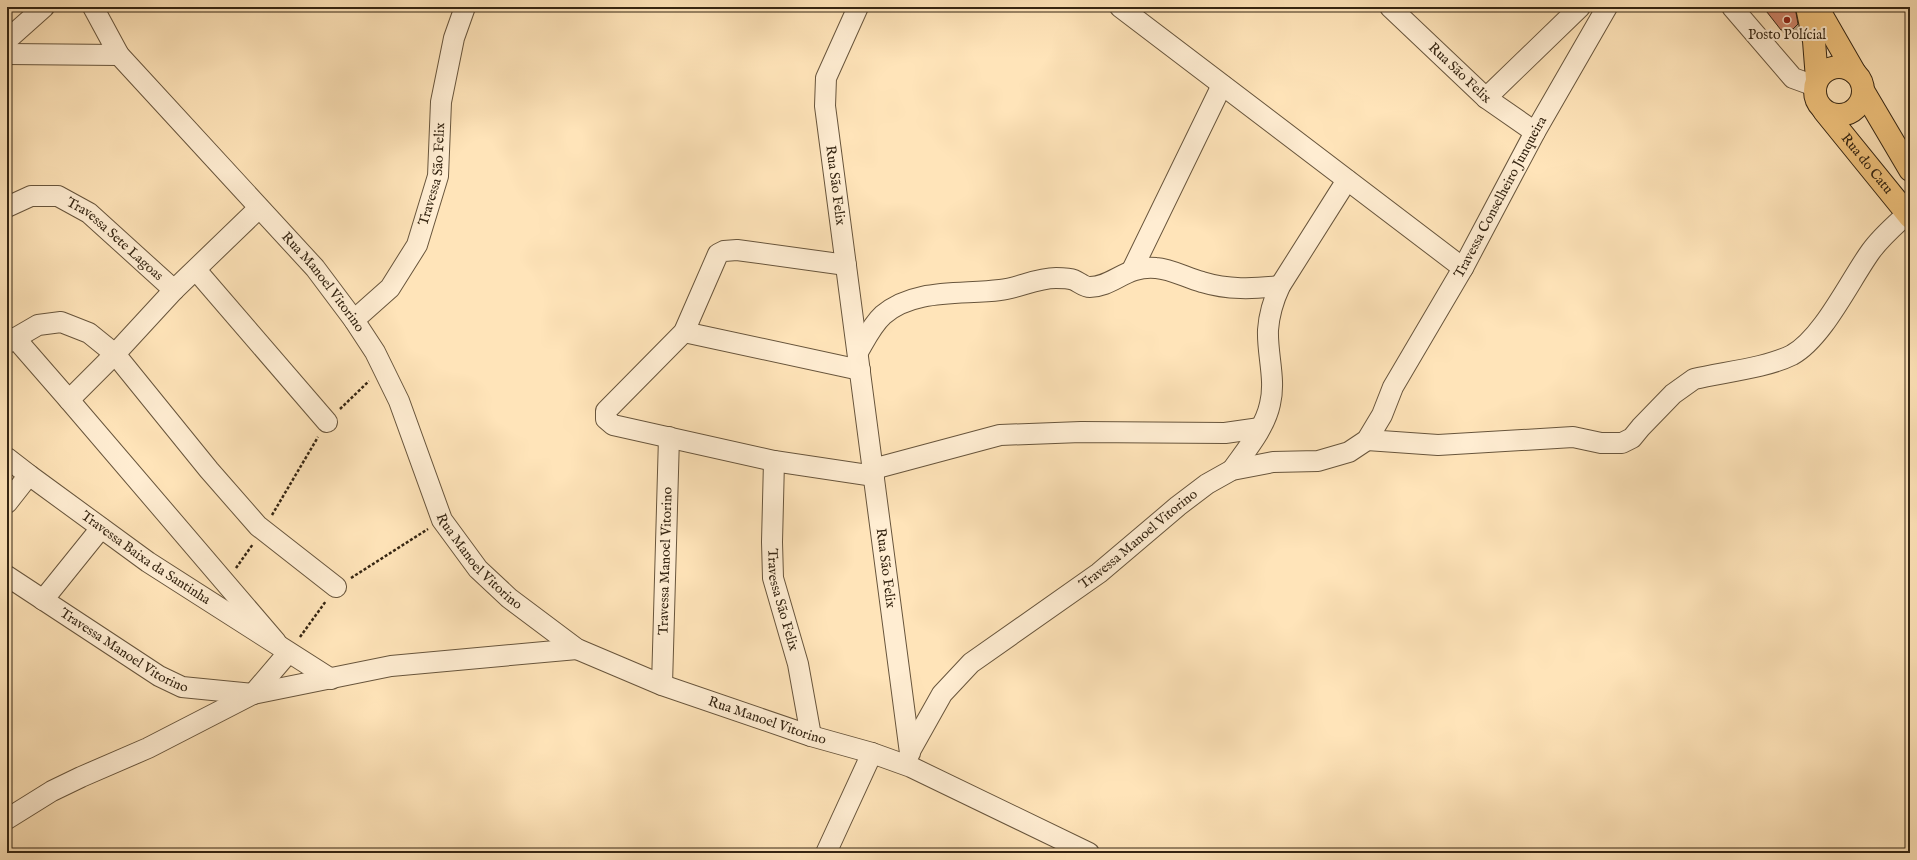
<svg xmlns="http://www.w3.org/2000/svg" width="1917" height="860" viewBox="0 0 1917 860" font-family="'IM FELL English',serif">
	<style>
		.building { fill: #d0856a; stroke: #352512; filter: url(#shadow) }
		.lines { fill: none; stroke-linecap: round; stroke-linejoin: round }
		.minor-casing { stroke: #68553c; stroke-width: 22 }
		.major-casing { stroke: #352512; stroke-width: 24 }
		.path { stroke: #352512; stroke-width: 2.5; stroke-dasharray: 3 2; stroke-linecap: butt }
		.minor { stroke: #ffedd2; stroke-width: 20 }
		.major { stroke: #f0c27c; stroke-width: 22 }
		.poi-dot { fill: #8f2418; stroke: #ffedd2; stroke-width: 1.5 }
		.labels { text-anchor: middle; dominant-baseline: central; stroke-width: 4; stroke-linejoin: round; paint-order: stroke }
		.poi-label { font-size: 14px; fill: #352512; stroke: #ffedd2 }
		.street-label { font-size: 14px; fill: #352512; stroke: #ffedd2 }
	</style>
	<defs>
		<filter id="shadow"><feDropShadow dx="3.5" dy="3.5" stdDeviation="0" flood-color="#0004"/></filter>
	</defs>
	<rect width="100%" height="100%" fill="#ffe4b9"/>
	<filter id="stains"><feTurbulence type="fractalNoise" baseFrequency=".005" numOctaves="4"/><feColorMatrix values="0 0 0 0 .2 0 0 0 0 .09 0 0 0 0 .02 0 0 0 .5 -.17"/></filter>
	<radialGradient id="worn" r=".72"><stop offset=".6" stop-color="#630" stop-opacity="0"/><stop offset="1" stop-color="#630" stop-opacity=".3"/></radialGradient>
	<path class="building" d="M 1763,7 L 1795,7 L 1798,24 L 1793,29 L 1781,30 Z"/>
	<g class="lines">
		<defs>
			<g id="minor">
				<path id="s1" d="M 93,7 L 119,55 L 315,268 L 354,320 L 375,352 L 399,401 L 442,520 L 478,569 L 509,598 L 577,649 L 662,685 L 811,736 L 872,753 L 911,767 L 1089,853"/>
				<path id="s2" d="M 858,7 L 826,78 L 825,106 L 910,753"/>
				<path d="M 1120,7 L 1463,268"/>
				<path id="s3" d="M 1390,7 L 1486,98 L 1535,132"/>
				<path d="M 1732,7 L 1793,78 L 1815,86"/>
				<path d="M 7,40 L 44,7"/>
				<path d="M 7,54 L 119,55"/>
				<path d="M 1486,98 L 1580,7"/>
				<path id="s4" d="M 7,207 L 31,196 L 58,196 L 89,213 L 174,290"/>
				<path d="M 846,265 L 737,250 L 724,251 L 718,254 L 684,332 L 606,411 L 606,419 L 613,425 L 774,461 L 874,476"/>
				<path d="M 196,270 L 327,422"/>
				<path d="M 1132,270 L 1222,85"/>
				<path id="s5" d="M 354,320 L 390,288 L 417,245 L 438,176 L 441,102 L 454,38 L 465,7"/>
				<path d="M 684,332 L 860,370"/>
				<path d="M 15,338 L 69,400 L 276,642"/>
				<path d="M 7,343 L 38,325 L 61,322 L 89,333 L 115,354 L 209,470 L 258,526 L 336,587"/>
				<path d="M 858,352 C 865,340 872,325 883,315 C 914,288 962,295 1000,290 C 1019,288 1036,278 1056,278 C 1061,278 1069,278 1074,280 C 1079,282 1084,287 1090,287 C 1113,287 1126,265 1156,268 C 1171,269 1187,278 1202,282 C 1228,290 1253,289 1280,286"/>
				<path d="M 69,400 L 115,354 L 174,290 L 259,208"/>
				<path d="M 1367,440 L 1438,445 L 1573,437 L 1601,443 L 1622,443 L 1632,438 L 1641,427 L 1673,394 L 1694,379 C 1724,372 1766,368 1792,355 C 1823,338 1850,280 1871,251 C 1881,237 1894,226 1907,214"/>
				<path id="s6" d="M 7,458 L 29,475 L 148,562 L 331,679"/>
				<path id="s7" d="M 774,461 L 772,542 L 773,578 L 798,664 L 811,736"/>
				<path d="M 873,469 L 1000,435 L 1081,432 L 1225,433 L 1260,428"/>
				<path d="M 1232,470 C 1246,450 1265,428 1270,404 C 1276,380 1267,354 1268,330 C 1269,315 1273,301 1280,286 L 1347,180"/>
				<path d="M 7,503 L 29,475"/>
				<path id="s8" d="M 7,576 L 159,676 L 182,687 L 253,694"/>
				<path d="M 43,600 L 101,528"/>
				<path id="s9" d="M 662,685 L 669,437"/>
				<path d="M 253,694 L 288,653"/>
				<path id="s10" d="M 910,751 L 942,694 L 971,663 L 1099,573 L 1178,506 L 1207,484 L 1232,470 L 1273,462 L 1318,461 L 1349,452 L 1367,440 L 1382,415 L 1393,387 L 1463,268 L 1535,132 L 1607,7"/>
				<path d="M 7,819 L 52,791 L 81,777 L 148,748 L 253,694 L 391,666 L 577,649"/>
				<path d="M 826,853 L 872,753"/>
			</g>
			<g id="major">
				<path d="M 1807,7 L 1814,41 L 1817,79"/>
				<path d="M 1817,7 L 1855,73"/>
				<circle cx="1839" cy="91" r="24"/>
				<path d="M 1864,92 L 1910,170"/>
				<path id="s11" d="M 1824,111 L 1910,217"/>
			</g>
		</defs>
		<use href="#minor" class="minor-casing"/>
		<use href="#major" class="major-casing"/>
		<path class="path" d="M 340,409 L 369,381
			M 272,515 L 318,437
			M 236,568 L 253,544
			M 351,578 L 428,529
			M 300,637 L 326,601"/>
		<use href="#minor" class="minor"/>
		<use href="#major" class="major"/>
	</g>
	<circle class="poi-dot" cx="1787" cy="20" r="4"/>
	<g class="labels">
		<g class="poi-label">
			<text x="1787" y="35">Posto Polícial</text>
		</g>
		<g class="street-label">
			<text stroke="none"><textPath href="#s3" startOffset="96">Rua São Felix</textPath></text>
			<text stroke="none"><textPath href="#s11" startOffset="68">Rua do Catu</textPath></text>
			<text stroke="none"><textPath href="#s5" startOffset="172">Travessa São Felix</textPath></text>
			<text stroke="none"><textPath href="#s2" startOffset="186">Rua São Felix</textPath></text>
			<text stroke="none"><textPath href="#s10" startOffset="851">Travessa Conselheiro Junqueira</textPath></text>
			<text stroke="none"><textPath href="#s4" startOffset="125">Travessa Sete Lagoas</textPath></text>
			<text stroke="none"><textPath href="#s1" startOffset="360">Rua Manoel Vitorino</textPath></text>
			<text stroke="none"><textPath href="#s10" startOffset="316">Travessa Manoel Vitorino</textPath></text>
			<text stroke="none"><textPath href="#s6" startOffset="171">Travessa Baixa da Santinha</textPath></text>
			<text stroke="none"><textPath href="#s1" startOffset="684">Rua Manoel Vitorino</textPath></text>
			<text stroke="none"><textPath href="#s9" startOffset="124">Travessa Manoel Vitorino</textPath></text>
			<text stroke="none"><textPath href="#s2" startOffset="572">Rua São Felix</textPath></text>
			<text stroke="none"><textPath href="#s7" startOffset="140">Travessa São Felix</textPath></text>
			<text stroke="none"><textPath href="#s8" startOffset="139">Travessa Manoel Vitorino</textPath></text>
			<text stroke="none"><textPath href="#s1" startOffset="1020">Rua Manoel Vitorino</textPath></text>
		</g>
	</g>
	<rect width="1917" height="860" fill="none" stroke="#ffe4b9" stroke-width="24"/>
	<rect x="8" y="8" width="1901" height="844" fill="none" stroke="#352512" stroke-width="2"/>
	<rect x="12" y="12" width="1893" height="836" fill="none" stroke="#352512"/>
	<rect width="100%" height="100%" filter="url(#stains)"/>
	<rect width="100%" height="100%" fill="url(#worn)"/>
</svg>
